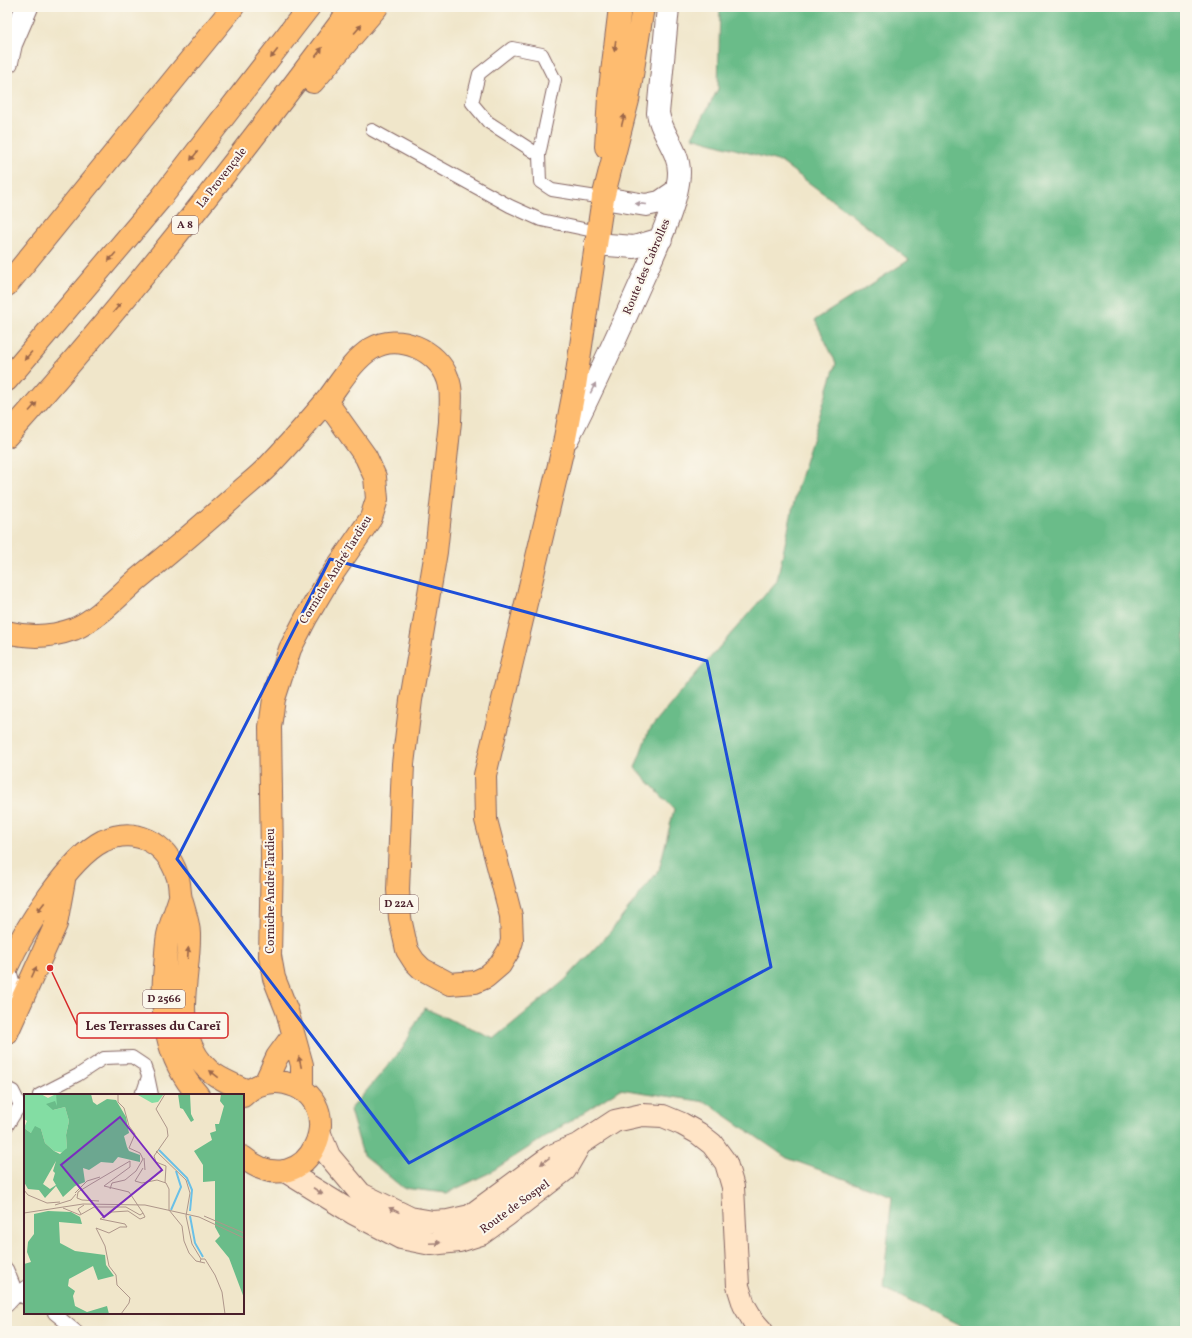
<svg xmlns="http://www.w3.org/2000/svg" width="1192" height="1338" viewBox="0 0 1192 1338" font-family="Vollkorn,serif">
	<style>
		.forest { fill: #6abc89; stroke: #5a6e5a }
		.lines { fill: none; stroke-linecap: round; stroke-linejoin: round }
		.service-casing { stroke: #846563; stroke-width: 14 }
		.tertiary-casing { stroke: #846563; stroke-width: 24 }
		.secondary-casing { stroke: #846563; stroke-width: 24 }
		.primary-casing { stroke: #846563; stroke-width: 24 }
		.motorway-casing { stroke: #846563; stroke-width: 24 }
		.service { stroke: #fff; stroke-width: 12 }
		.tertiary { stroke: #fff; stroke-width: 22 }
		.secondary { stroke: #ffe4c6; stroke-width: 22 }
		.primary { stroke: #febc70; stroke-width: 22 }
		.motorway { stroke: #febc70; stroke-width: 22 }
		.oneway { fill: #9b664a }
		.oneway2 { fill: #ae9aa0 }
		.oneway3 { fill: #a48278 }
		.marked { fill: none; stroke: #1d4ed8; stroke-width: 3; stroke-linejoin: round }
		.labels { text-anchor: middle; dominant-baseline: central; stroke-width: 4; stroke-linejoin: round; paint-order: stroke }
		.shield { fill: #fbf7ec; stroke: #7f6065; stroke-width: 1 }
		.shield-label { font-size: 11px; font-weight: bold; fill: #4a1f2b }
		.street-label { font-size: 12px; fill: #4a1f2b; stroke: #fbf7ec }
		.inset-river { fill: none; stroke: #6ac0e7; stroke-width: 2 }
		.inset-road { fill: none; stroke: #ae968a; stroke-width: 1 }
		.view { fill: #7b2cbf; fill-opacity: 0.15; stroke: #7b2cbf; stroke-width: 2 }
		.inset-edge { fill: none; stroke: #4a1f2b; stroke-width: 2 }
		.leader { fill: none; stroke: #d62828; stroke-width: 1.5 }
		.callout-dot { fill: #d62828; stroke: #fbf7ec; stroke-width: 1.5 }
		.callout { fill: #fbf7ec; stroke: #d62828; stroke-width: 1.5 }
		.callout-label { font-size: 13px; text-anchor: middle; font-weight: bold; fill: #4a1f2b }
	</style>
	<rect width="100%" height="100%" fill="#fbf7ec"/>
	<filter id="ink" filterUnits="userSpaceOnUse"><feTurbulence type="fractalNoise" baseFrequency=".025" numOctaves="2"/><feDisplacementMap in="SourceGraphic" scale="8" xChannelSelector="R" yChannelSelector="G"/><feConvolveMatrix kernelMatrix="1 2 1 2 8 2 1 2 1" color-interpolation-filters="sRGB"/></filter>
	<filter id="wash" filterUnits="userSpaceOnUse"><feTurbulence type="fractalNoise" baseFrequency=".012" numOctaves="4" result="noise"/><feDisplacementMap in="SourceGraphic" scale="16" xChannelSelector="R" yChannelSelector="G"/><feGaussianBlur stdDeviation="0.9" result="paint"/><feColorMatrix in="noise" values="0 0 0 0 0 0 0 0 0 0 0 0 0 0 0 0 0 1.4 0 .05"/><feComposite in="paint" operator="in"/></filter>
	<g filter="url(#wash)">
		<rect width="100%" height="100%" fill="#f0e6ca"/>
		<path class="forest" d="M 720,7 L 1185,7 L 1185,1331 L 972,1331 L 883,1287 L 892,1196 L 787,1158 L 706,1102 L 620,1089 L 489,1173 L 447,1193 L 403,1188 L 363,1155 L 350,1110 L 403,1048 L 424,1008 L 494,1039 L 565,980 L 611,931 L 659,870 L 674,809 L 635,768 L 648,732 L 689,682 L 777,581 L 797,488 L 836,363 L 815,320 L 909,260 L 839,205 L 781,162 L 692,137 L 718,89 Z"/>
	</g>
	<g filter="url(#ink)">
		<g class="lines">
			<defs>
				<path id="service" d="M 372,130 L 510,206 L 541,220 L 598,232
					M 539,155 L 488,122 L 472,103 L 479,74 L 512,48 L 542,54 L 555,80 L 539,155 L 540,182 L 552,190 L 603,198
					M 7,1002 L 14,984 L 8,964
					M 7,1088 L 13,1091 L 20,1105 L 7,1126
					M 39,1095 L 78,1075 L 104,1058 L 132,1057 L 144,1065 L 148,1076 L 152,1095
					M 140,1095 L 143,1092 L 148,1077
					M 7,1269 L 18,1295 L 25,1298
					M 7,1306 L 25,1287
					M 54,1313 L 76,1331"/>
				<path id="tertiary" d="M 7,62 L 11,44 L 27,7
					M 603,198 L 646,205 L 660,202 L 676,191
					M 595,244 L 634,247 L 661,239
					M 568,438 C 595,385 619,332 643,278 C 655,251 679,201 679,172 C 679,150 661,134 658,113 L 668,7"/>
				<path id="secondary" d="M 320,1134 L 329,1156 L 361,1194 L 410,1218 L 433,1222 L 448,1221 L 470,1216 L 551,1156 L 580,1144 L 615,1121 L 642,1115 L 663,1116 L 682,1124 L 698,1133 L 712,1144 L 726,1163 L 733,1187 L 738,1286 L 744,1305 L 754,1322 L 762,1331
					M 285,1171 L 353,1213 L 401,1238 L 431,1244 L 459,1241 L 481,1234 L 507,1215 L 565,1170 L 580,1144"/>
				<path id="primary" d="M 7,632 C 29,638 52,637 74,629 C 98,619 119,595 139,578 C 172,551 204,524 235,496 C 248,484 263,473 274,460 C 292,441 310,420 327,400 C 340,383 353,360 371,349 C 398,332 438,350 448,379 C 453,392 450,408 450,422 L 436,552 L 411,700 L 403,764 L 398,890 L 400,918 L 407,950 L 414,961 L 422,969 L 450,984 L 475,982 L 486,977 L 500,965 L 509,950 L 512,941 L 511,916 L 486,820 L 485,775 L 563,448 L 575,386 L 603,198
					M 180,897 C 176,910 171,922 168,935 C 166,945 166,956 165,966 C 160,1013 165,1058 198,1095
					M 7,967 C 23,931 69,858 103,841 C 135,826 166,842 177,875 C 180,882 179,891 181,899 C 184,910 189,923 189,934 C 190,966 178,1006 188,1037 C 199,1071 218,1078 248,1091
					M 7,1033 L 56,924 L 64,880
					M 265,1083 L 277,1057 L 293,1035
					M 302,1090 L 302,1065 L 287,1011 L 274,978 L 270,956 L 272,856 L 270,727 L 274,699 L 290,649 L 306,618 L 329,579 L 371,518 L 377,499 L 375,477 L 366,457 L 326,401
					M 243,1096 C 254,1085 269,1080 285,1083 C 355,1098 309,1211 243,1157"/>
				<path id="motorway" d="M 313,82 L 377,7
					M 606,147 L 609,97 L 620,7
					M 603,198 L 628,100 L 643,7
					M 7,285 L 233,7
					M 7,380 L 161,198 L 309,7
					M 7,436 C 130,299 243,154 352,7"/>
			</defs>
			<use href="#service" class="service-casing"/>
			<use href="#tertiary" class="tertiary-casing"/>
			<use href="#secondary" class="secondary-casing"/>
			<use href="#primary" class="primary-casing"/>
			<use href="#motorway" class="motorway-casing"/>
			<use href="#service" class="service"/>
			<use href="#tertiary" class="tertiary"/>
			<use href="#secondary" class="secondary"/>
			<use href="#primary" class="primary"/>
			<use href="#motorway" class="motorway"/>
		</g>
		<defs><path id="oneway-solid" d="M-6-.8H1V-3.2L6.5 0L1 3.2V.8H-6Z"/></defs>
		<g class="oneway">
			<use href="#oneway-solid" transform="translate(358 29) rotate(-49)"/>
			<use href="#oneway-solid" transform="translate(615 46) rotate(97)"/>
			<use href="#oneway-solid" transform="translate(319 52) rotate(-53)"/>
			<use href="#oneway-solid" transform="translate(274 54) rotate(128)"/>
			<use href="#oneway-solid" transform="translate(623 120) rotate(-76)"/>
			<use href="#oneway-solid" transform="translate(194 156) rotate(128)"/>
			<use href="#oneway-solid" transform="translate(112 257) rotate(130)"/>
			<use href="#oneway-solid" transform="translate(117 308) rotate(-50)"/>
			<use href="#oneway-solid" transform="translate(28 356) rotate(131)"/>
			<use href="#oneway-solid" transform="translate(33 407) rotate(-48)"/>
			<use href="#oneway-solid" transform="translate(41 907) rotate(128)"/>
			<use href="#oneway-solid" transform="translate(188 953) rotate(-86)"/>
			<use href="#oneway-solid" transform="translate(34 972) rotate(-66)"/>
			<use href="#oneway-solid" transform="translate(300 1062) rotate(-103)"/>
			<use href="#oneway-solid" transform="translate(214 1074) rotate(-142)"/>
		</g>
		<g class="oneway2">
			<use href="#oneway-solid" transform="translate(641 204) rotate(-175)"/>
			<use href="#oneway-solid" transform="translate(593 388) rotate(-63)"/>
		</g>
		<g class="oneway3">
			<use href="#oneway-solid" transform="translate(545 1161) rotate(143)"/>
			<use href="#oneway-solid" transform="translate(318 1191) rotate(33)"/>
			<use href="#oneway-solid" transform="translate(394 1210) rotate(-154)"/>
			<use href="#oneway-solid" transform="translate(435 1243) rotate(-2)"/>
		</g>
	</g>
	<path class="marked" d="M 330,559 L 707,661 L 771,967 L 409,1163 L 177,859 Z"/>
	<g class="labels">
		<g class="shield">
			<rect x="172" y="216" width="26" height="18" rx="3"/>
			<rect x="380" y="895" width="38" height="18" rx="3"/>
			<rect x="143" y="990" width="42" height="18" rx="3"/>
		</g>
		<g class="shield-label">
			<text x="185" y="225">A 8</text>
			<text x="399" y="904">D 22A</text>
			<text x="164" y="999">D 2566</text>
		</g>
		<g class="street-label">
			<text transform="translate(222 178) rotate(-52)">La Provençale</text>
			<text transform="translate(647 267) rotate(-67)">Route des Cabrolles</text>
			<text transform="translate(336 570) rotate(-58)">Corniche André Tardieu</text>
			<text transform="translate(271 891) rotate(-90)">Corniche André Tardieu</text>
			<text transform="translate(515 1207) rotate(-36)">Route de Sospel</text>
		</g>
	</g>
	<g transform="translate(24 1094)">
		<rect width="220" height="220" fill="#f0e6ca"/>
		<path d="M 17,0 L 24,4 L 32,0 L 35,10 L 29,16 L 41,13 L 45,27 L 42,41 L 43,54 L 40,59 L 30,57 L 21,49 L 17,35 L 7,39 L 0,34 L 3,27 L 0,25 L 0,1 ZM 140,0 L 134,8 L 128,9 L 114,1 Z" fill="#83dda3"/>
		<path d="M 32,0 L 67,0 L 69,8 L 73,11 L 83,5 L 92,6 L 102,23 L 105,39 L 100,42 L 103,53 L 105,57 L 116,61 L 116,68 L 94,63 L 89,69 L 77,68 L 65,76 L 59,74 L 61,88 L 51,92 L 39,103 L 32,92 L 21,104 L 15,96 L 4,95 L 0,88 L 0,34 L 7,39 L 11,32 L 17,35 L 21,49 L 30,57 L 36,60 L 43,54 L 42,41 L 45,27 L 41,13 L 29,16 L 22,10 L 31,7 L 33,12 ZM 32,67 L 29,77 L 31,79 L 29,86 L 32,91 L 26,95 L 19,90 ZM 154,0 L 166,0 L 167,20 L 170,26 L 167,28 L 159,15 L 156,14 ZM 197,0 L 220,0 L 220,204 L 205,164 L 191,147 L 196,142 L 191,133 L 191,87 L 179,88 L 179,71 L 170,57 L 188,46 L 186,39 L 192,37 L 191,30 L 195,30 L 200,12 L 196,7 ZM 24,117 L 47,118 L 56,123 L 58,130 L 35,128 L 36,149 L 51,157 L 81,161 L 82,171 L 90,182 L 74,186 L 69,172 L 45,185 L 44,192 L 51,197 L 49,202 L 51,212 L 63,218 L 83,212 L 85,220 L 0,220 L 0,170 L 7,168 L 3,158 L 4,148 L 10,140 L 10,120 Z" fill="#6abc89" fill-rule="evenodd"/>
		<path class="inset-river" d="M 135,56 L 163,84 L 168,96 L 166,117M 147,116 L 157,93 L 152,77M 166,122 L 171,149 L 179,163"/>
		<path class="inset-road" d="M 141,0 L 132,15 L 143,34 L 144,42 L 130,62 L 132,68 L 142,72 L 141,89M 132,57 L 162,86 L 166,99 L 162,122 L 168,150 L 177,165M 120,64 L 121,76M 119,74 L 111,87 L 118,89 L 133,86 L 142,89 L 145,95 L 145,116 L 158,132 L 160,147 L 165,159 L 172,167 L 181,169M 67,90 L 106,67 L 106,73 L 80,92 L 105,98 L 119,119M 67,90 L 54,98 L 53,104 L 58,106 L 75,107M 86,95 L 88,89 L 101,86 L 112,77 L 119,65 L 116,59 L 105,54 L 111,40 L 105,32 L 100,14 L 94,8 L 94,0M 0,96 L 4,101 L 23,109 L 36,108M 51,99 L 63,87 L 76,83M 31,111 L 47,106 L 52,100M 39,114 L 56,121 L 70,113 L 102,113 L 116,121 L 119,119M 0,119 L 59,110 L 121,111 L 175,123 L 220,144M 57,120 L 54,115 L 60,111M 180,122 L 220,139M 176,168 L 177,165 L 181,165 L 191,181 L 198,198 L 201,220M 97,220 L 105,209 L 106,204 L 93,191 L 92,181 L 85,172 L 81,152 L 72,134 L 85,139 L 96,133 L 103,133 L 101,130 L 76,125 L 88,118 L 104,117 L 116,125 L 121,123 L 119,119"/>
		<path class="view" d="M 96,23 L 138,76 L 80,123 L 37,71 Z"/>
		<rect width="220" height="220" class="inset-edge"/>
	</g>
	<path class="leader" d="M50 968L77 1025"/>
	<circle class="callout-dot" cx="50" cy="968" r="4"/>
	<rect class="callout" x="77" y="1013" width="151" height="25" rx="4"/>
	<g class="callout-label">
		<text x="153" y="1030">Les Terrasses du Careï</text>
	</g>
	<rect width="1192" height="1338" fill="none" stroke="#fbf7ec" stroke-width="24"/>
</svg>
